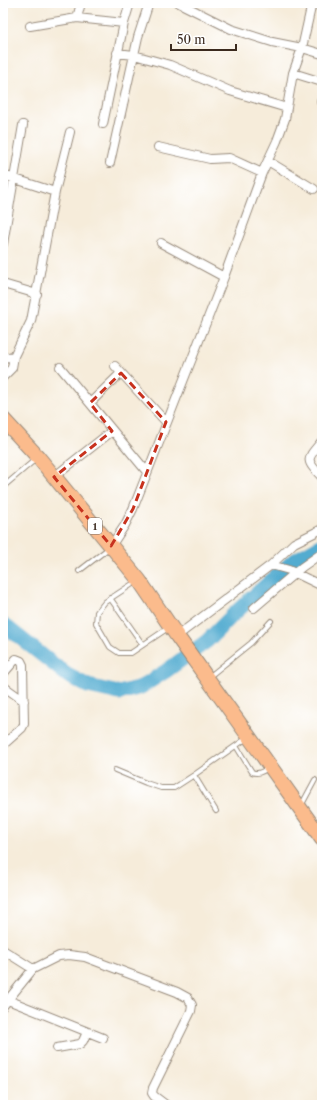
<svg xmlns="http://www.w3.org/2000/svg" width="325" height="1108" viewBox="0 0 325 1108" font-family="'Libre Caslon Text',serif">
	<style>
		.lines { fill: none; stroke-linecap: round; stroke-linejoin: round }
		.river { stroke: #53acd0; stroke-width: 15 }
		.lane-casing { stroke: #988b7c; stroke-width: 6 }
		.street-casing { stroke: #988b7c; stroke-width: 10 }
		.highway-casing { stroke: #988b7c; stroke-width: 16 }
		.lane { stroke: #fff; stroke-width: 4 }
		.street { stroke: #fff; stroke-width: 8 }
		.highway { stroke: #fbbb8c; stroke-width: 14 }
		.marked { fill: none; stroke: #c8321e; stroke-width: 3; stroke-dasharray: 8 5; stroke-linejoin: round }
		.labels { text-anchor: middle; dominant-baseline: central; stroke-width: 3; stroke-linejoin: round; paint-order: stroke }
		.shield { fill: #fff; stroke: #766a62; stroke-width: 1 }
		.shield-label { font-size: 10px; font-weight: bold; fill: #3b2a1e }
	</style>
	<rect width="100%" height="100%" fill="#fff"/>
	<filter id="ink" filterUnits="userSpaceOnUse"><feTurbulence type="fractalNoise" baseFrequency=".025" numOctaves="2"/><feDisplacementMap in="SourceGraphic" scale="8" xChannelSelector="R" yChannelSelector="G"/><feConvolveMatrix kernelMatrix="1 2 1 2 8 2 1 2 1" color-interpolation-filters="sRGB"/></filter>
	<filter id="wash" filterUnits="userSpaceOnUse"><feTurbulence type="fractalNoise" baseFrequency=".012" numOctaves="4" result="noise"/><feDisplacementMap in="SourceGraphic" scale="16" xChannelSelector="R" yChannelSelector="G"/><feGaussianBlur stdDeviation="0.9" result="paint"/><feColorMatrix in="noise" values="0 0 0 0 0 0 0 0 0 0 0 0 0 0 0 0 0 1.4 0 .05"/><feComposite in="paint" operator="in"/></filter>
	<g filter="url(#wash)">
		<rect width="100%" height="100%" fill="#f6ecda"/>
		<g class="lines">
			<path class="river" d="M 3,624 L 67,675 L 88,686 L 119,693 L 141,687 L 166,671 L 207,641 L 237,611 L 292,562 L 322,545"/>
		</g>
	</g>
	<g filter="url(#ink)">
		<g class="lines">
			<defs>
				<path id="lane" d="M 3,487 L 37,458
					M 79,571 L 109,548
					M 137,581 L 105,602 L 97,612 L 96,623 L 110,647 L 119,653 L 131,653 L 168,628
					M 110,598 L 143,645
					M 210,676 L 251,643 L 271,621
					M 236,746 L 252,772 C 258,775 263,771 269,768
					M 115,770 L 146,783 L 161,788 L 174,788 L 194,775 L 247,738
					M 194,775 L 216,811
					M 301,806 L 315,780"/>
				<path id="street" d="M 179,3 L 231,29 L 272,42 L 302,48 L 322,54
					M 300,3 L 311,7
					M 77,18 L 124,23
					M 30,26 L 77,18 L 81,3
					M 117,53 L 134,55 L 170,65 L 230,91 L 287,108
					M 293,73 L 322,82
					M 322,99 L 321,102 L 322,104
					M 103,124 L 124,23 L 130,3
					M 158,147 L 210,159 L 229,158 L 262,173
					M 268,161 L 314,189
					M 110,163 L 138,37 L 149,3
					M 3,175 L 55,192
					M 161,243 L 224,277
					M 3,244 L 23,125
					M 3,284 L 37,294
					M 3,358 L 14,356
					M 115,366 L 166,422
					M 60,367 L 147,472
					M 3,377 L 12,368 L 14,356 L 31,321 L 55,192 L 70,132
					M 90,403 L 121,373
					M 322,441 C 307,459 304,459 322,477
					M 54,477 L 112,431
					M 111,546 L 125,525 L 133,509 L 224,277 L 262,173 L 277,141 L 285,119 L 293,73 L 302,48 L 312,3
					M 271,565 L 289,570 L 322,586
					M 254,608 L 302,567 L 322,553
					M 177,636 L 271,565 L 294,543 L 322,529
					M 3,674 L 16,659 L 21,661 L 23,665 L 24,724 L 22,728 L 3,745
					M 3,686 L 24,701
					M 3,950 L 33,969
					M 8,1000 L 103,1038
					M 3,1006 L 33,969 L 59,956 L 69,955 L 85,957 L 177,992 L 188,998 L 192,1005 L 191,1011 L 153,1088 L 152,1093 L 154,1096 L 166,1105
					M 57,1048 L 80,1044 L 83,1041 L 87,1032"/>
				<path id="highway" d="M 3,419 L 38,457 L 139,580 L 177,636 L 322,839"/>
			</defs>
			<use href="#lane" class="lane-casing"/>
			<use href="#street" class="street-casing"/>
			<use href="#highway" class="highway-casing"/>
			<use href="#lane" class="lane"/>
			<use href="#street" class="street"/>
			<use href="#highway" class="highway"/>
		</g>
	</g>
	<path class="marked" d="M 121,373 L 166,422 L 133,509 L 111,546 L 54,477 L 112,431 L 90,403 Z"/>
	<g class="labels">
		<rect class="shield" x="88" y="518" width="14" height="16" rx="3"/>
		<g class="shield-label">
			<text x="95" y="526">1</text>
		</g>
	</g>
	<rect width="325" height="1108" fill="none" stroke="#fff" stroke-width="16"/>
	<path d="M171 44v6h65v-6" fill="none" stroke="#3b2a1e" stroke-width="2"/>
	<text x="177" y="44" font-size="12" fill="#3b2a1e" stroke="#ffffff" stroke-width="3" paint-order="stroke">50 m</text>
</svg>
